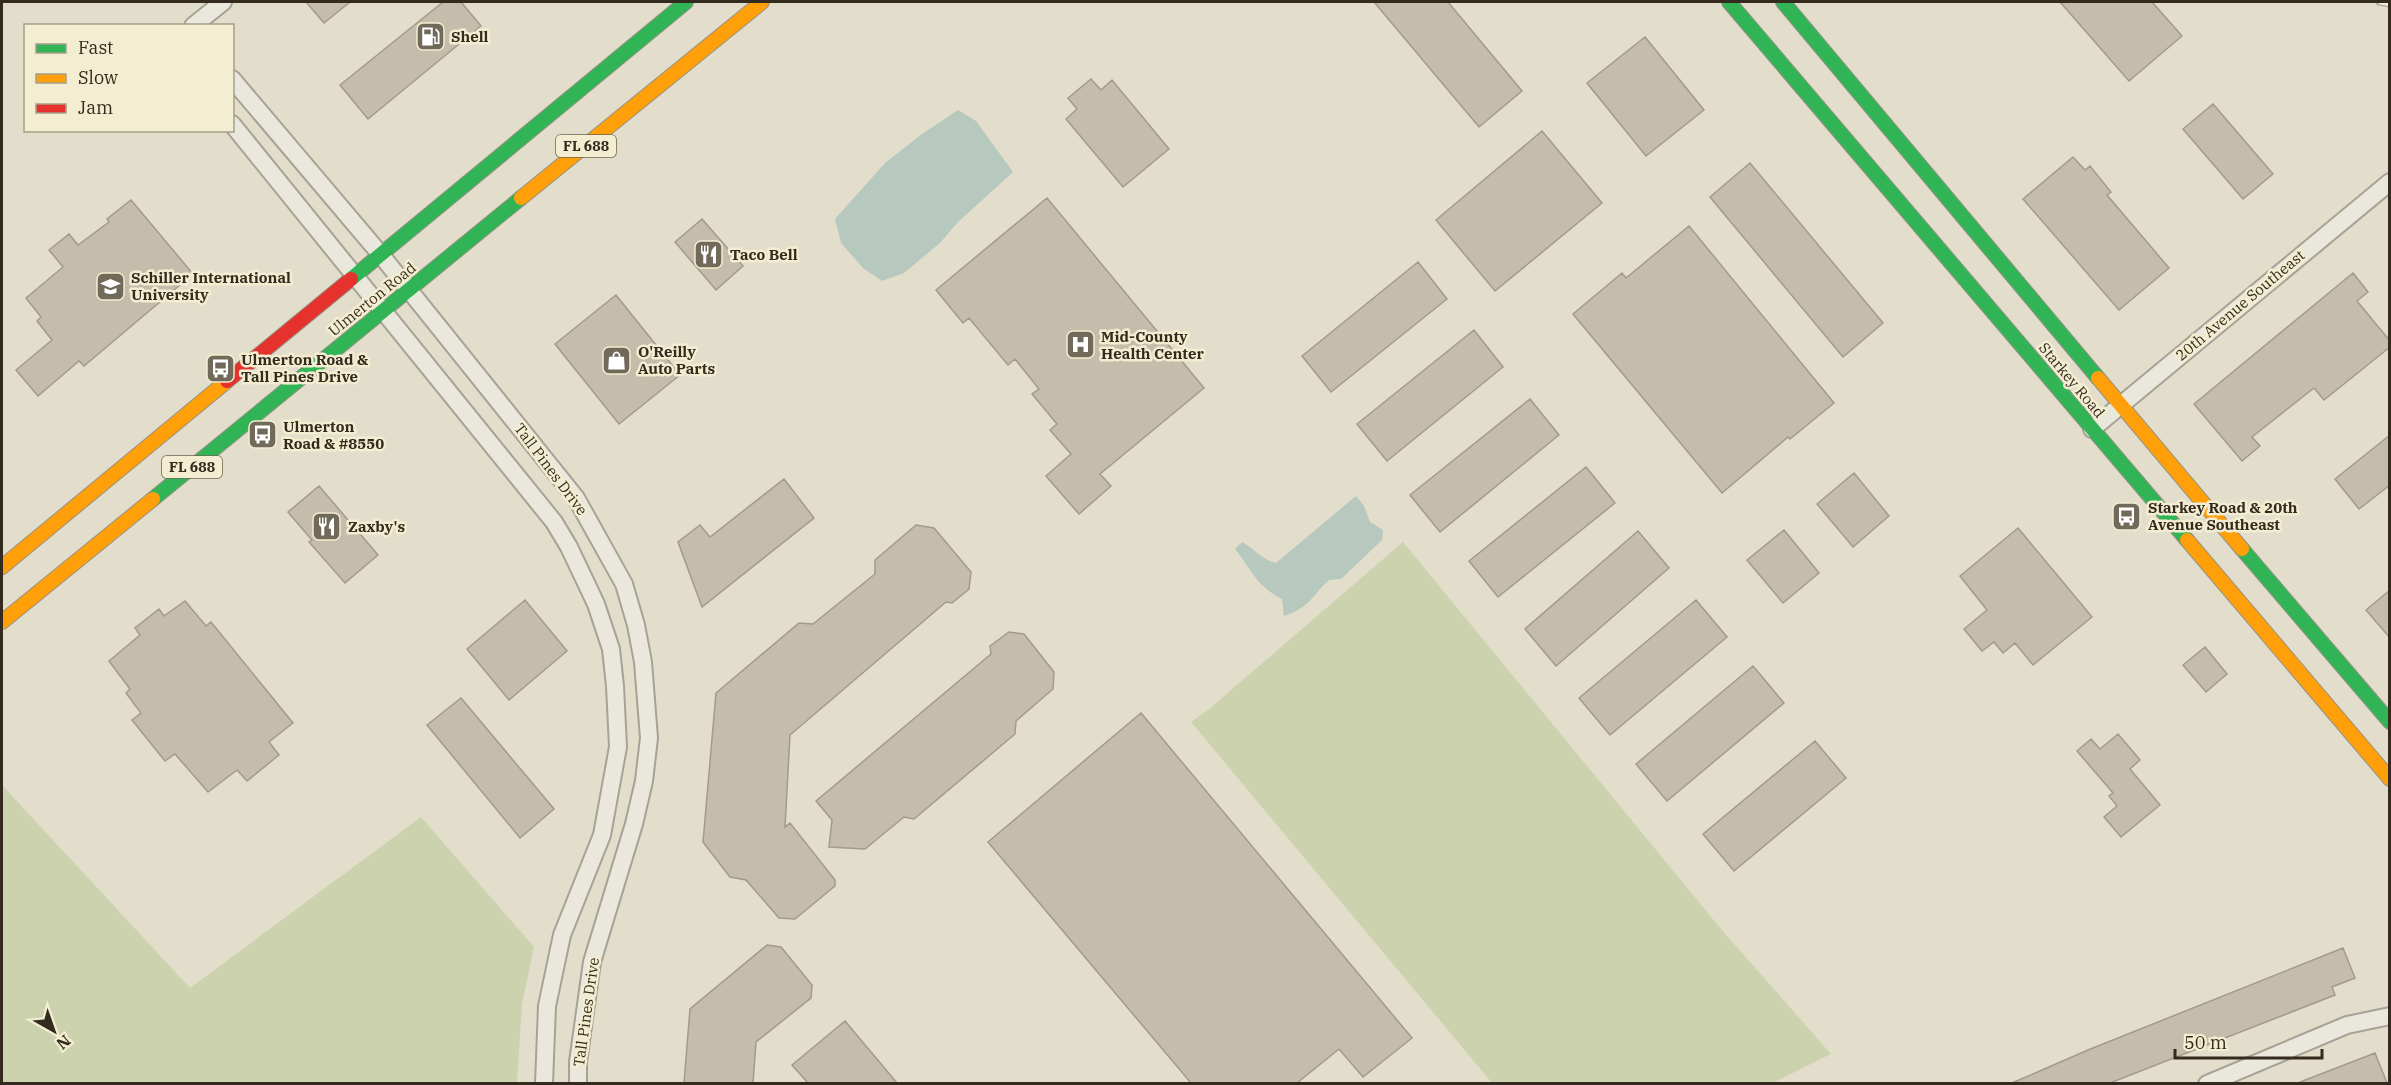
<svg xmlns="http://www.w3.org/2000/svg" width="2391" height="1085" viewBox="0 0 2391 1085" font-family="'IBM Plex Serif',serif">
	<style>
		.green { fill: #cdd2ae }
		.water { fill: #b7c8be }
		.building { fill: #c5bcac; stroke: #a29a8b; stroke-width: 1.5 }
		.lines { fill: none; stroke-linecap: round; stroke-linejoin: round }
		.street-casing { stroke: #a7a295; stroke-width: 20 }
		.fast-casing { stroke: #969285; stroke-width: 16 }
		.slow-casing { stroke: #969285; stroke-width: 16 }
		.jam-casing { stroke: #969285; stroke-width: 16 }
		.street { stroke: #eae7dd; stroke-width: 16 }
		.fast { stroke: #30b455; stroke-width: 14 }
		.slow { stroke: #ff9f0a; stroke-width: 14 }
		.jam { stroke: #e5322d; stroke-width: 14 }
		.rail-casing { stroke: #a9a69d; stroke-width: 7 }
		.rail { stroke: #f3edd1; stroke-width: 4.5; stroke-dasharray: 14; stroke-linecap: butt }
		.labels { text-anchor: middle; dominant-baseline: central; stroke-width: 5; stroke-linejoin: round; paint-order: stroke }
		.shield { fill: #f3edd1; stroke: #6d6554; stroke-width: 1.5 }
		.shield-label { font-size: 14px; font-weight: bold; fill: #342b1e }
		.poi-label { font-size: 15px; font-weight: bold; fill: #342b1e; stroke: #f3edd1; text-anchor: start }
		.street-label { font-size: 15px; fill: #342b1e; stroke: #f3edd1 }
	</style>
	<rect width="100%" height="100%" fill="#e2decb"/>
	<path class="green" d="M 1403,542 L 1721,929 L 1831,1054 L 1773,1083 L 1492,1083 L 1191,722 L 1208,710 Z
		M 2,785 L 190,988 L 421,817 L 534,947 L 522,1004 L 517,1083 L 2,1083 Z"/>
	<path class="water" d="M 958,110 L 976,121 L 1013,172 L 957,223 L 940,243 L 904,273 L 882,281 L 863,268 L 841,243 L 835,219 L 885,163 L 922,134 Z
		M 1356,496 L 1364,506 L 1370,522 L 1383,530 L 1382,540 L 1341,579 L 1329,580 C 1311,596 1311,607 1284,616 L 1282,599 C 1256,586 1252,570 1235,549 L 1242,542 C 1254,548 1262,560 1276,563 Z"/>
	<path class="building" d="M 306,2 L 350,2 L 324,23 Z
		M 443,2 L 461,2 L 481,26 L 368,119 L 340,85 Z
		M 1374,2 L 1448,2 L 1522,91 L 1479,127 Z
		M 2060,2 L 2152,2 L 2182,36 L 2129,81 Z
		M 1645,37 L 1704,110 L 1646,156 L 1587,83 Z
		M 1091,79 L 1101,90 L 1112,80 L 1169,149 L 1123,187 L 1066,119 L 1077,109 L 1068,98 Z
		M 2213,104 L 2273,174 L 2243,199 L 2183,129 Z
		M 1542,131 L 1602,203 L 1495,291 L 1436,220 Z
		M 2073,157 L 2085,170 L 2090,166 L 2111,192 L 2107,195 L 2169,268 L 2119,310 L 2023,199 Z
		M 1750,163 L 1883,323 L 1843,357 L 1710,197 Z
		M 1047,198 L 1204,388 L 1100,474 L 1111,486 L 1079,514 L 1046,476 L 1071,454 L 1050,430 L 1057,424 L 1032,394 L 1039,389 L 1015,359 L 1008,365 L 969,318 L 963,323 L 936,290 Z
		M 131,200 L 193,274 L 84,366 L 79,361 L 38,396 L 16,370 L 52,340 L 37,321 L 41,317 L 26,298 L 63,267 L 49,250 L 69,234 L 78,245 L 109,222 L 107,219 Z
		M 702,219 L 743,266 L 716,290 L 675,242 Z
		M 1689,226 L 1834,403 L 1790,439 L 1788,437 L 1722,493 L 1573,314 L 1622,273 L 1626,278 Z
		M 1418,262 L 1447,299 L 1331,392 L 1302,356 Z
		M 2353,273 L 2368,292 L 2357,301 L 2390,341 L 2390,347 L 2324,400 L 2314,388 L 2252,437 L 2260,446 L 2242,461 L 2194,404 Z
		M 616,295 L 680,375 L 619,424 L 555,344 Z
		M 1474,330 L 1503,367 L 1387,461 L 1357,424 Z
		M 1530,399 L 1559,435 L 1440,532 L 1410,495 Z
		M 2390,435 L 2390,485 L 2359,509 L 2335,479 Z
		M 1586,467 L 1615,503 L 1498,597 L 1469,561 Z
		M 1854,473 L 1889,516 L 1853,547 L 1817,504 Z
		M 784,479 L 814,518 L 702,607 L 678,542 L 700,525 L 710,537 Z
		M 319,486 L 378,555 L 345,583 L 309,542 L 312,540 L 288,512 Z
		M 916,525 L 934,528 L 971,572 L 969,589 L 952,603 L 946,602 L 790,735 L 785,827 L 790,823 L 835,880 L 835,886 L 795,919 L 779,918 L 746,880 L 730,877 L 703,842 L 716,693 L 799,623 L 813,624 L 875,574 L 875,560 Z
		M 2018,528 L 2092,617 L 2033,665 L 2015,643 L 2003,653 L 1994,642 L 1982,651 L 1964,629 L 1987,610 L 1960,576 Z
		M 1784,530 L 1819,573 L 1783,603 L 1747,560 Z
		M 1638,531 L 1669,568 L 1556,666 L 1525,629 Z
		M 2390,590 L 2390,638 L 2366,610 Z
		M 525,600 L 567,651 L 509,700 L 467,649 Z
		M 1696,600 L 1727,637 L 1610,735 L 1579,698 Z
		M 185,601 L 206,626 L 211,622 L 293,723 L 269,742 L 279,755 L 247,781 L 237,770 L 208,792 L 175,754 L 165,761 L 132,720 L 141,713 L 126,693 L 130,689 L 109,661 L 140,635 L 135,628 L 159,609 L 164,616 Z
		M 1009,632 L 1024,634 L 1054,672 L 1053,689 L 1016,721 L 1015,734 L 914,819 L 904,817 L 865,849 L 829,847 L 832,820 L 816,801 L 991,654 L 990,646 Z
		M 2205,647 L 2227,674 L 2206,692 L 2183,665 Z
		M 1753,666 L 1784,703 L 1667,801 L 1636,764 Z
		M 461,698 L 554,809 L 520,838 L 427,725 Z
		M 1141,713 L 1412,1038 L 1363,1077 L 1339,1049 L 1297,1083 L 1191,1083 L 988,842 Z
		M 2118,734 L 2140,760 L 2130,769 L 2160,805 L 2121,837 L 2104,817 L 2117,806 L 2109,796 L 2113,793 L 2077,751 L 2091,739 L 2100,749 Z
		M 1815,741 L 1846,778 L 1734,871 L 1703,834 Z
		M 767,945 L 781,947 L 812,985 L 811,998 L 756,1042 L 753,1083 L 684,1083 L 690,1009 Z
		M 2343,948 L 2355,978 L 2332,987 L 2335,995 L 2110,1083 L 2012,1083 L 2088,1050 Z
		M 845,1021 L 897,1083 L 808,1083 L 792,1065 Z
		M 2375,1053 L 2387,1083 L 2300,1083 L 2300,1082 Z"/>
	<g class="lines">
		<defs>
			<path id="street" d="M 193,26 L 223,2
				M 232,79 L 381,255 L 576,498 L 624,584 L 636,625 L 643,662 L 649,738 L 644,781 L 634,824 L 592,962 L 578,1062 L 578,1084
				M 232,124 L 554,522 L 569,547 L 596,604 L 611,649 L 615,686 L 618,747 L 602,835 L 562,935 L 547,1006 L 544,1084
				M 2092,429 L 2390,182
				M 2207,1084 L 2347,1025 L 2390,1016"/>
			<path id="fast" d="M 1729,2 L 2187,540
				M 1783,2 L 2098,378
				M 351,279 L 686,2
				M 153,499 L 521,198
				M 2242,549 L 2390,722"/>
			<path id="slow" d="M 521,198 L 762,2
				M 2098,378 L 2242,549
				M 2187,540 L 2390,779
				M 2,567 L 227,381
				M 2,622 L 153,499"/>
			<path id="jam" d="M 227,381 L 351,279"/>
		</defs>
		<use href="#street" class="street-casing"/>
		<use href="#fast" class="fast-casing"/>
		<use href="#slow" class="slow-casing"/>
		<use href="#jam" class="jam-casing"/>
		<use href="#street" class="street"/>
		<use href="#fast" class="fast"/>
		<use href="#slow" class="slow"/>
		<use href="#jam" class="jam"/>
		<defs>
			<path id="rail" d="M 2379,2 L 2390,4"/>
		</defs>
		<use href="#rail" class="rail-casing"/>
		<use href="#rail" class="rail"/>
	</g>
	<defs>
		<symbol id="fuel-square" viewBox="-11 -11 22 22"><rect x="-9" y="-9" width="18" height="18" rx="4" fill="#716a5b" stroke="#f3edd1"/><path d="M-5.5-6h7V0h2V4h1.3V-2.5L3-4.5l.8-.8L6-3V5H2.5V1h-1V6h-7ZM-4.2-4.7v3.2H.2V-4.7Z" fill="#fff"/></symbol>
		<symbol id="restaurant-square" viewBox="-11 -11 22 22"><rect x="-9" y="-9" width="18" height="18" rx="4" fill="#716a5b" stroke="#f3edd1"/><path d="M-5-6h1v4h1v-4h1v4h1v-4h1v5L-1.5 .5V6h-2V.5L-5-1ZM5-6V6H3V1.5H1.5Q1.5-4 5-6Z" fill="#fff"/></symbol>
		<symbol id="university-square" viewBox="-11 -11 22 22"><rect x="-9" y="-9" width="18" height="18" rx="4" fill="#716a5b" stroke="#f3edd1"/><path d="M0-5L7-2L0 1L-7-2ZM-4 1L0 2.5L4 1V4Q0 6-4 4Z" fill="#fff"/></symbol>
		<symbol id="hospital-square" viewBox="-11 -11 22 22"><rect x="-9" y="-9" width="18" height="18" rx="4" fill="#716a5b" stroke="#f3edd1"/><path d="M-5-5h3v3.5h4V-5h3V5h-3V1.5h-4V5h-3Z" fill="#fff"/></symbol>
		<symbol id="shop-square" viewBox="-11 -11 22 22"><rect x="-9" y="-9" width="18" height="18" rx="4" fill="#716a5b" stroke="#f3edd1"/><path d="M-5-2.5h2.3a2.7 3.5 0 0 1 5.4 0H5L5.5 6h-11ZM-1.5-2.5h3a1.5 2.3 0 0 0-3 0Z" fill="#fff"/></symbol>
		<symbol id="bus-square" viewBox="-11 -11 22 22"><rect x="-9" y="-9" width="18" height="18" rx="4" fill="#716a5b" stroke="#f3edd1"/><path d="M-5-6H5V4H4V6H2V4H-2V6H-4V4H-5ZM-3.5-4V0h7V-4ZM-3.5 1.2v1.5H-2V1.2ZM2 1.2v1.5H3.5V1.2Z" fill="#fff"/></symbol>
	</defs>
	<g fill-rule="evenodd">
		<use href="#fuel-square" x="414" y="20" width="33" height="33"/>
		<use href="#restaurant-square" x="692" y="238" width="33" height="33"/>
		<use href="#university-square" x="94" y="270" width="33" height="33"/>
		<use href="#hospital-square" x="1064" y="328" width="33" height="33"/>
		<use href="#shop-square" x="600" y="344" width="33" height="33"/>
		<use href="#bus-square" x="204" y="352" width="33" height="33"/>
		<use href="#bus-square" x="246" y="418" width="33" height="33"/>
		<use href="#bus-square" x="2110" y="500" width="33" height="33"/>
		<use href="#restaurant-square" x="310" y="510" width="33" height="33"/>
	</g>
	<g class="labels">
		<g class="shield">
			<rect x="556" y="135" width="60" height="22" rx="4.5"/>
			<rect x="162" y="456" width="60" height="22" rx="4.5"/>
		</g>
		<g class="shield-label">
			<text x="586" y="146">FL 688</text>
			<text x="192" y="467">FL 688</text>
		</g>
		<g class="poi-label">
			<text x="451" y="36">Shell</text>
			<text x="730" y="254">Taco Bell</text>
			<text x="131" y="277">Schiller International<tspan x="131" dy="17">University</tspan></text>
			<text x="1101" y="336">Mid-County<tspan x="1101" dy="17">Health Center</tspan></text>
			<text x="638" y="351">O'Reilly<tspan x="638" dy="17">Auto Parts</tspan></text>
			<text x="241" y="359">Ulmerton Road &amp;<tspan x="241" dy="17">Tall Pines Drive</tspan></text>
			<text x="283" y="426">Ulmerton<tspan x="283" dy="17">Road &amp; #8550</tspan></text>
			<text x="2148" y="507">Starkey Road &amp; 20th<tspan x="2148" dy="17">Avenue Southeast</tspan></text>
			<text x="348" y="526">Zaxby's</text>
		</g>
		<g class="street-label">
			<text transform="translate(372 299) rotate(-39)">Ulmerton Road</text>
			<text transform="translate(2240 305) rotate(-40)">20th Avenue Southeast</text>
			<text transform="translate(2072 380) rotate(50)">Starkey Road</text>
			<text transform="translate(551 469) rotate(53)">Tall Pines Drive</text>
			<text transform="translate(586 1012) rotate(-82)">Tall Pines Drive</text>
		</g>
	</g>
	<rect width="2391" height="1085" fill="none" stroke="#342b1e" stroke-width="6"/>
	<rect x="24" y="24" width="210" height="108" fill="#f3edd1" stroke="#a79f89" stroke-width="1.5"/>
	<rect x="36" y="44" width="30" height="9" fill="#30b455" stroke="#a79f89" stroke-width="1.5"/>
	<text x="78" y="54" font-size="18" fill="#342b1e">Fast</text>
	<rect x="36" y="74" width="30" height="9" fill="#ff9f0a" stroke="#a79f89" stroke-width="1.5"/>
	<text x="78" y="84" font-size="18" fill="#342b1e">Slow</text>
	<rect x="36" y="104" width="30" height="9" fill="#e5322d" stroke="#a79f89" stroke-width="1.5"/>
	<text x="78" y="114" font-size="18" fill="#342b1e">Jam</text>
	<g transform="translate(54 1031) rotate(140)" stroke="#f3edd1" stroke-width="4.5" paint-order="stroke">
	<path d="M0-4.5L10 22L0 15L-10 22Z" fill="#342b1e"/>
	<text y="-9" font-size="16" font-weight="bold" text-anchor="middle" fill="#342b1e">N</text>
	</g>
	<path d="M2175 1049v9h147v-9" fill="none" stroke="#342b1e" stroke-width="3"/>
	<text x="2184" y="1049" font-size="18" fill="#342b1e" stroke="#f3edd1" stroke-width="4.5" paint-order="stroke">50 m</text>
</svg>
